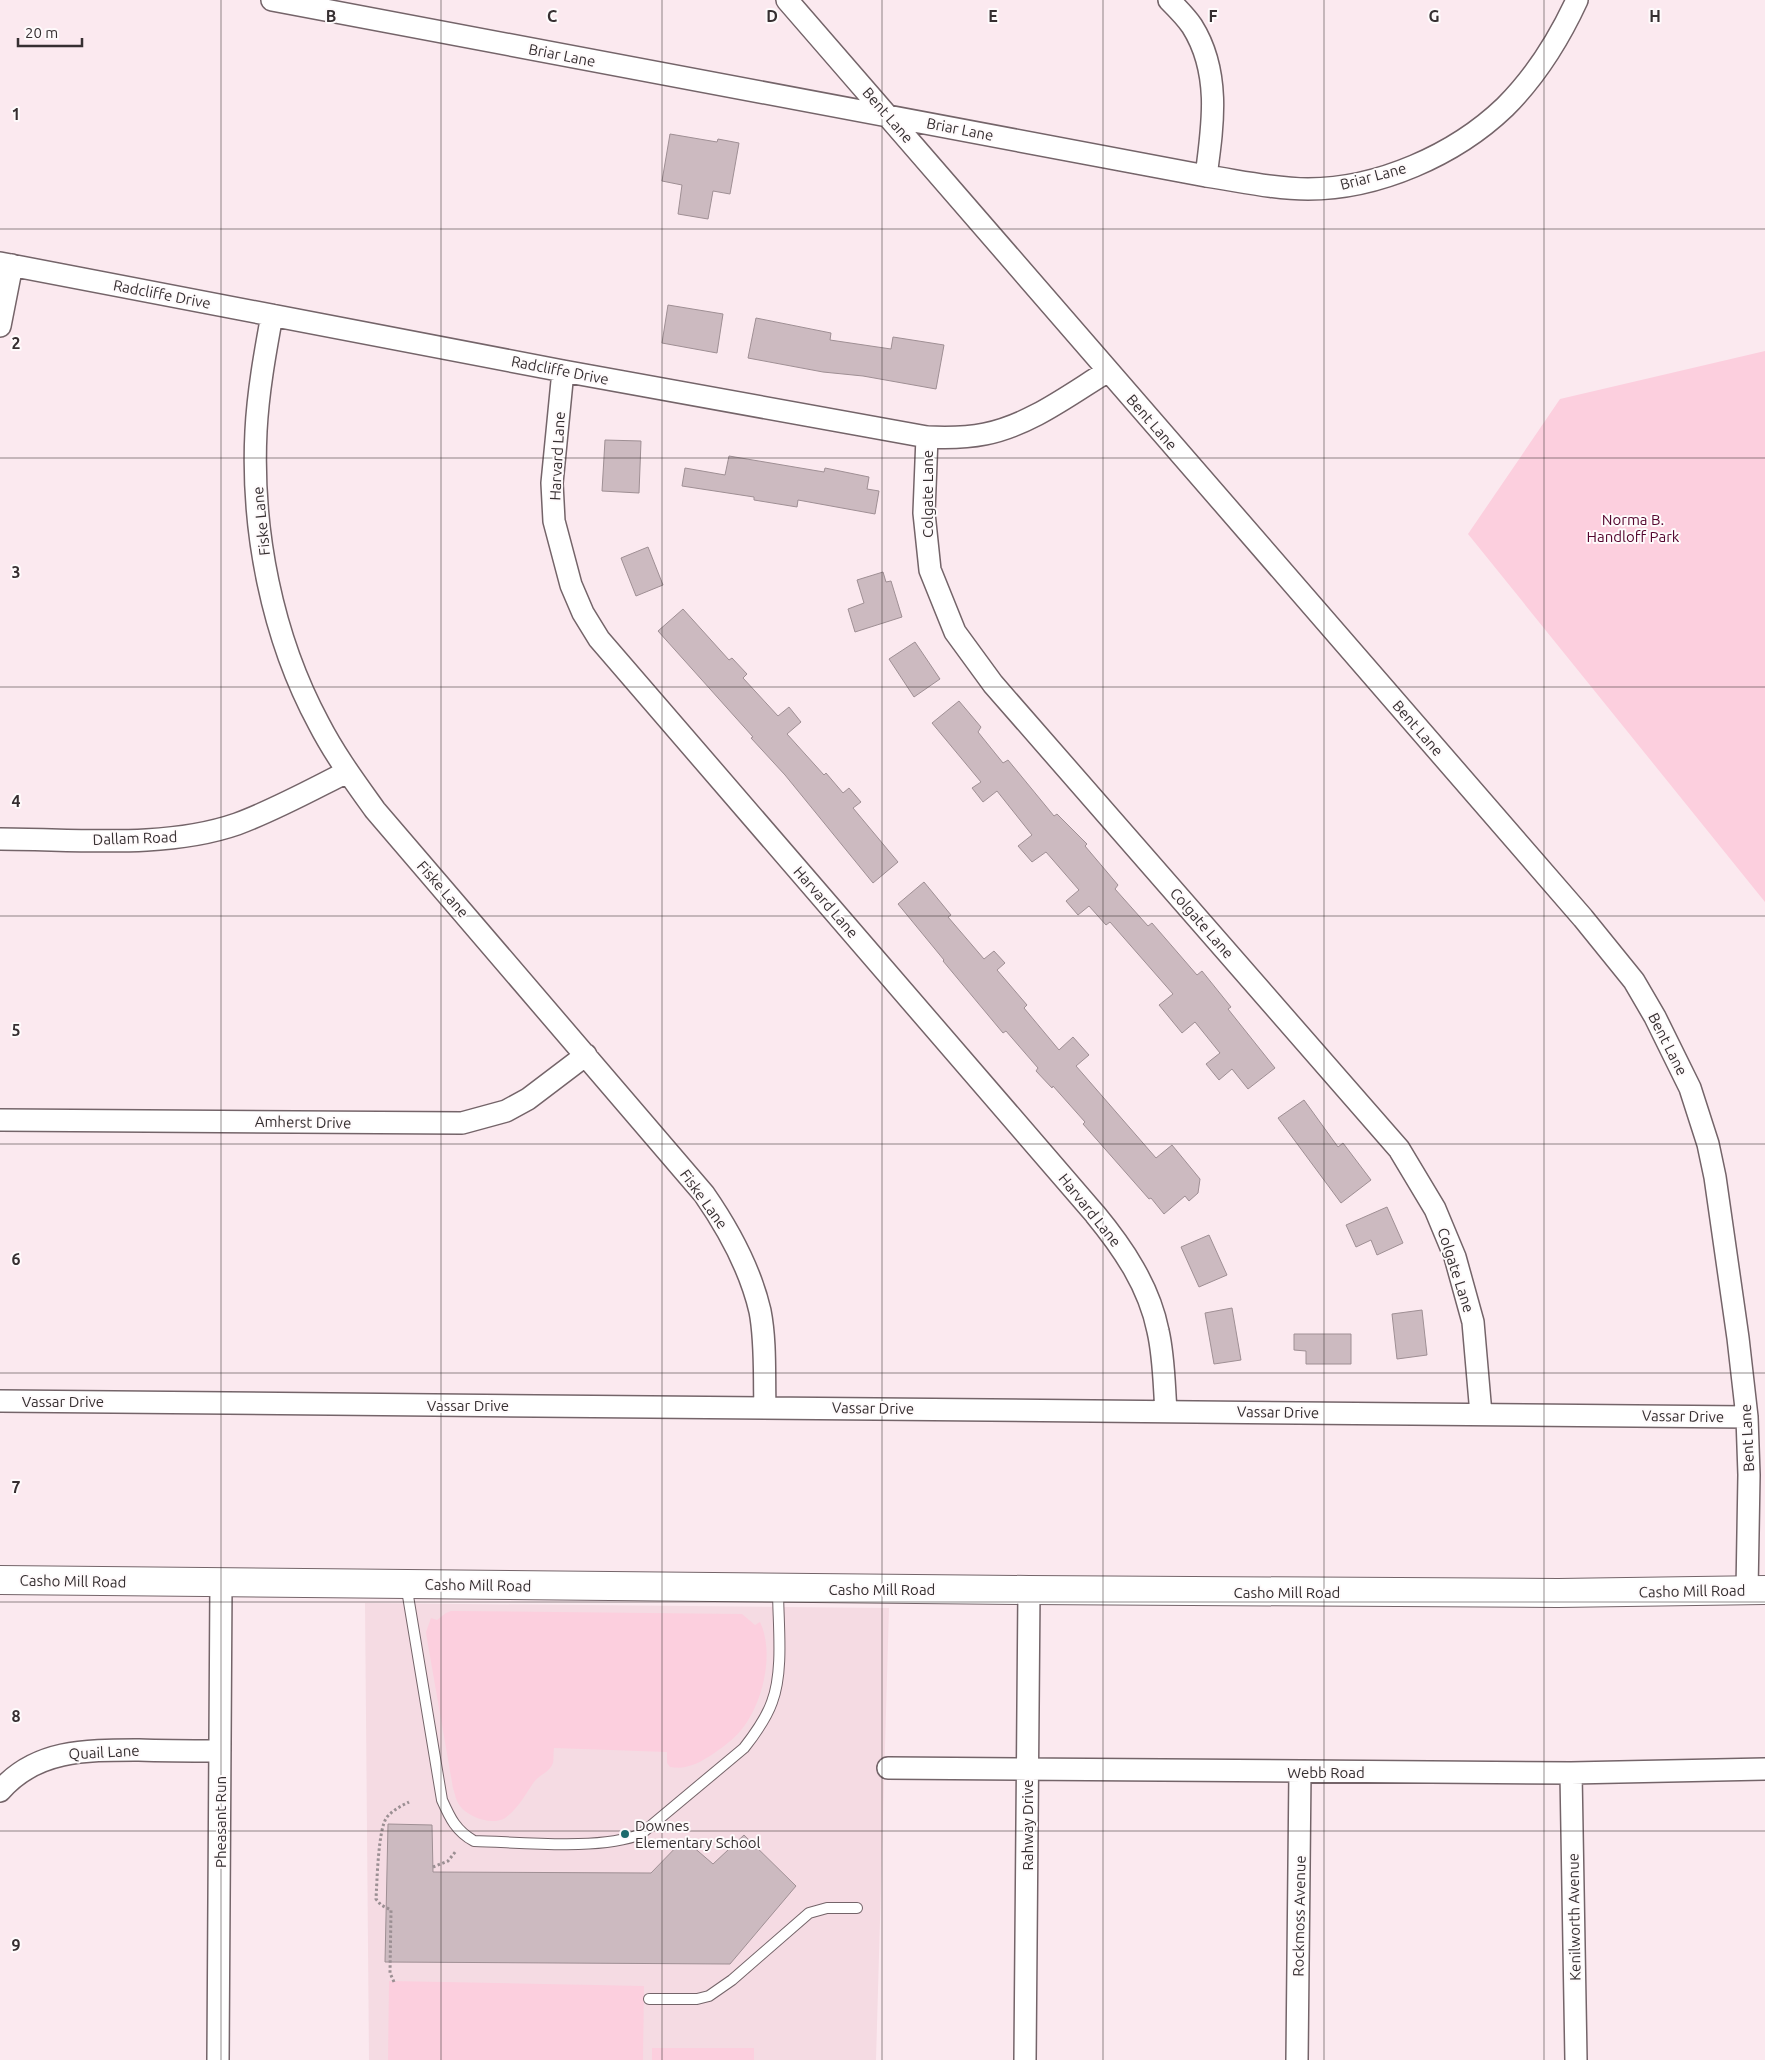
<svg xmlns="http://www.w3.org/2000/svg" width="1765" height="2060" viewBox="0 0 1765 2060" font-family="Ubuntu,sans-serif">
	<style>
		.built { fill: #f5dbe3 }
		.green { fill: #fccfde }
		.building { fill: #ccbac0; stroke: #9f8f94 }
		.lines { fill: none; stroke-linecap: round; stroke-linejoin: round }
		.lane-casing { stroke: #746469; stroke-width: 12 }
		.street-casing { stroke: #746469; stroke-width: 24 }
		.secondary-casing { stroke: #746469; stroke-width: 30 }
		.path { stroke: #9b8f93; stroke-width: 3; stroke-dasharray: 2.5 2.5; stroke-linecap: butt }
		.lane { stroke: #fff; stroke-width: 10 }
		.street { stroke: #fff; stroke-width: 21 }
		.secondary { stroke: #fff; stroke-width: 28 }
		.grid { fill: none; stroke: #362f31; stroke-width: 1; stroke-opacity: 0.55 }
		.poi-dot { fill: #1d6a6c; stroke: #fefafb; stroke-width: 2 }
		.labels { text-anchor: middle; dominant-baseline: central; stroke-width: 4; stroke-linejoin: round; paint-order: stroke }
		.street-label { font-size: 15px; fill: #362f31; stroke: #fefafb }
		.park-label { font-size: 15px; fill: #54052e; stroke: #fefafb }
		.poi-label { font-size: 15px; fill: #362f31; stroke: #fefafb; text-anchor: start }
		.grid-label { font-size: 16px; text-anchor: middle; font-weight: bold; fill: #362f31; stroke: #fefafb; stroke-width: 4; stroke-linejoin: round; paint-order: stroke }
	</style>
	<rect width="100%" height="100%" fill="#fbe9ef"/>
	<path class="built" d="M 365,1603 L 889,1608 L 876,2060 L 369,2060 Z"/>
	<path class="green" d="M 1765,351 L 1765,902 L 1468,534 L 1560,399 Z
		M 451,1611 L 742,1614 L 755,1625 L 760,1622 C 774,1651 764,1696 747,1722 C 738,1736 726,1745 713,1754 C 699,1763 687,1770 670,1767 L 667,1763 L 667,1752 L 554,1748 C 553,1753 554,1759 553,1763 C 550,1772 539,1775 534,1782 C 525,1795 518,1809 505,1818 C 492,1826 468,1817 460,1806 C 456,1801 455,1794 453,1788 L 427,1639 L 426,1632 L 431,1618 L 437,1620 L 446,1613 Z
		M 389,1981 L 644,1986 L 643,2060 L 388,2060 Z
		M 652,2048 L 754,2048 L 754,2060 L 652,2060 Z"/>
	<path class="building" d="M 670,134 L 717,142 L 718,139 L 739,143 L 730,194 L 713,191 L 708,219 L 678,214 L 682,185 L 662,181 Z
		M 668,305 L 723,314 L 717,353 L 662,343 Z
		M 756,318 L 831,333 L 830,340 L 891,349 L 893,337 L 944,345 L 936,389 L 863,376 L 823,372 L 748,358 Z
		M 605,440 L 641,441 L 639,493 L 602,491 Z
		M 729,456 L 824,472 L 825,468 L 869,477 L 867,489 L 879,491 L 875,514 L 798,500 L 797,507 L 754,500 L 754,497 L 682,486 L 685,468 L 725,475 Z
		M 648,547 L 663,585 L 636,596 L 621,558 Z
		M 883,572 L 886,582 L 891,581 L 902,617 L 855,632 L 848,609 L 864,603 L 857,580 Z
		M 683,609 L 729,660 L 732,658 L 747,674 L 743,678 L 778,716 L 789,707 L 801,722 L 787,734 L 824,775 L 826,773 L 843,793 L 849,788 L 861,802 L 853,808 L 898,862 L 873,883 L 785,775 L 751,738 L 753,737 L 658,631 Z
		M 915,642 L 940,679 L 914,697 L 889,659 Z
		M 959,701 L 981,727 L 978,732 L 1003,763 L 1008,760 L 1054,816 L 1057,814 L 1087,844 L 1085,846 L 1118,885 L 1115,889 L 1148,926 L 1152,923 L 1197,975 L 1202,971 L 1231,1007 L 1228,1009 L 1275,1068 L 1248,1089 L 1232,1069 L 1219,1080 L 1206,1064 L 1220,1053 L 1195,1022 L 1182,1033 L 1159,1005 L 1173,994 L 1110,922 L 1106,925 L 1089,906 L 1078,915 L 1066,901 L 1079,890 L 1046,852 L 1032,862 L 1018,846 L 1032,835 L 997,791 L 983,802 L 972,788 L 981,782 L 932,723 Z
		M 924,882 L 951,915 L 948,917 L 984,959 L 994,951 L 1005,963 L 997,970 L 1027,1005 L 1024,1008 L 1059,1050 L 1073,1037 L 1089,1055 L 1076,1066 L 1156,1158 L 1172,1145 L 1200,1179 L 1198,1193 L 1189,1201 L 1185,1196 L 1164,1214 L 1151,1198 L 1149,1199 L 1083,1124 L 1085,1122 L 1053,1086 L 1052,1088 L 1036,1071 L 1038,1068 L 1006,1031 L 1003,1033 L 943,961 L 944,960 L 898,904 Z
		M 1304,1100 L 1338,1147 L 1343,1143 L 1371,1180 L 1341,1203 L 1278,1118 Z
		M 1387,1207 L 1403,1243 L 1377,1255 L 1371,1240 L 1356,1247 L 1346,1225 Z
		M 1209,1235 L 1227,1275 L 1199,1287 L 1181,1247 Z
		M 1232,1308 L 1241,1360 L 1214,1364 L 1205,1313 Z
		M 1422,1310 L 1427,1355 L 1397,1359 L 1392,1314 Z
		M 1294,1334 L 1351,1334 L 1351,1364 L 1306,1364 L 1306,1351 L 1294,1350 Z
		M 388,1824 L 432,1825 L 433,1872 L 651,1873 L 684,1839 L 713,1864 L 744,1835 L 796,1886 L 730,1964 L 385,1962 Z"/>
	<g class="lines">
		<defs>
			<path id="lane" d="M 406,1584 L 442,1800 C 450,1818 456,1831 474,1841 C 520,1842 600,1851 641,1834 L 744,1748 C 755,1734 766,1719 772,1702 C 784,1670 778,1624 778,1589
				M 649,1999 L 697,1999 L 709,1996 L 732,1980 L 809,1913 L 827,1908 L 857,1908"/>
			<path id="street" d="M 272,0 L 1206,176 C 1240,181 1274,189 1308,189 C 1378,189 1455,155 1505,107 C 1536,76 1559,39 1577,0
				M 787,0 L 1583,918 L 1634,981 L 1655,1017 L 1690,1088 L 1708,1144 L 1715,1177 L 1738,1338 L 1747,1417 L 1749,1475 L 1747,1591
				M 1169,0 C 1177,8 1186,17 1192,26 C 1221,72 1213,125 1206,176
				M 0,263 L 563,371 L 927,437 C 946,438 965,438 985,434 C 1030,425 1069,395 1108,371
				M 272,315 C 265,353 258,392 256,431 C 251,530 272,637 319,724 C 335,755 355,782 375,810 L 704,1194 C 729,1230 750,1268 760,1311 C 766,1342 764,1375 765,1407
				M 0,326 L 12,265
				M 563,371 L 552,483 L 554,521 L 571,585 L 583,613 L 599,639 L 1095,1214 C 1123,1248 1149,1286 1158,1331 C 1164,1357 1164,1384 1166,1411
				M 927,437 L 924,513 L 930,570 L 955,632 L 993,684 L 1399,1149 L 1435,1209 L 1455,1257 L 1473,1322 L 1481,1414
				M 0,839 C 76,839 165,849 237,824 C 275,810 311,790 347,772
				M 0,1120 L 462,1123 L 506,1111 L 528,1099 L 586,1055
				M 0,1401 L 1747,1417
				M 888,1768 L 1571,1773 L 1765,1769
				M 1571,1773 L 1576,2060
				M 0,1791 C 36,1749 88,1750 139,1750 C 166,1751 193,1751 220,1751
				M 218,2060 L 221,1583
				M 1025,2060 L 1029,1590
				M 1297,2060 L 1300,1771"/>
			<path id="secondary" d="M 0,1580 L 1029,1590 L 1558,1593 L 1765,1590"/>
		</defs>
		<use href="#lane" class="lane-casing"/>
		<use href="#street" class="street-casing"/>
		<use href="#secondary" class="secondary-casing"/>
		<path class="path" d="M 433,1867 L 448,1861 L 456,1851
			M 394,1982 L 390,1973 L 391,1910 L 381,1905 L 376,1899 C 377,1883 378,1828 387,1817 C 393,1810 401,1806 409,1802"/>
		<use href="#lane" class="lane"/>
		<use href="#street" class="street"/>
		<use href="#secondary" class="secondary"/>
	</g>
	<path class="grid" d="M 221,0 L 221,2060M 441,0 L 441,2060M 662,0 L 662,2060M 882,0 L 882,2060M 1103,0 L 1103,2060M 1324,0 L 1324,2060M 1544,0 L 1544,2060M 0,229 L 1765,229M 0,458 L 1765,458M 0,687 L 1765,687M 0,916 L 1765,916M 0,1144 L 1765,1144M 0,1373 L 1765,1373M 0,1602 L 1765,1602M 0,1831 L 1765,1831"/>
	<circle class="poi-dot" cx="625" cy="1834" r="5"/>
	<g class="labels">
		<g class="street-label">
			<text transform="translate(562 55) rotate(11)">Briar Lane</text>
			<text transform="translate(888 115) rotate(49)">Bent Lane</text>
			<text transform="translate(960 129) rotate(11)">Briar Lane</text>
			<text transform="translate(1373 176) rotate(-15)">Briar Lane</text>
			<text transform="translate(162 294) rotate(11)">Radcliffe Drive</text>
			<text transform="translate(560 370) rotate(11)">Radcliffe Drive</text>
			<text transform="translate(1152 422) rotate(49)">Bent Lane</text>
			<text transform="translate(557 456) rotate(-87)">Harvard Lane</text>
			<text transform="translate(927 494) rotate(-90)">Colgate Lane</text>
			<text transform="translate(261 521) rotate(-96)">Fiske Lane</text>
			<text transform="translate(1418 728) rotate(49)">Bent Lane</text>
			<text transform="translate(135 838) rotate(-2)">Dallam Road</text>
			<text transform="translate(443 889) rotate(49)">Fiske Lane</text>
			<text transform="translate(826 902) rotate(49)">Harvard Lane</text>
			<text transform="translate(1202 923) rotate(49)">Colgate Lane</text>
			<text transform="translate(1668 1044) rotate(63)">Bent Lane</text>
			<text transform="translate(303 1122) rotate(1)">Amherst Drive</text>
			<text transform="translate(704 1199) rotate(54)">Fiske Lane</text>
			<text transform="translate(1090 1210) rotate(51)">Harvard Lane</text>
			<text transform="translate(1456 1270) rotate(72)">Colgate Lane</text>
			<text x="63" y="1401">Vassar Drive</text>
			<text x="468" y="1405">Vassar Drive</text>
			<text transform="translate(873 1408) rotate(1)">Vassar Drive</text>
			<text transform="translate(1278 1412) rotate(1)">Vassar Drive</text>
			<text transform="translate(1683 1416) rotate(1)">Vassar Drive</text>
			<text transform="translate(1747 1438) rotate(-93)">Bent Lane</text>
			<text transform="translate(73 1581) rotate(1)">Casho Mill Road</text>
			<text transform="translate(478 1585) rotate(1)">Casho Mill Road</text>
			<text x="882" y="1589">Casho Mill Road</text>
			<text transform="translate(1692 1591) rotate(-1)">Casho Mill Road</text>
			<text x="1287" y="1592">Casho Mill Road</text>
			<text transform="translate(104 1752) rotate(-3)">Quail Lane</text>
			<text x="1326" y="1772">Webb Road</text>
			<text transform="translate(220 1822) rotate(-90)">Pheasant Run</text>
			<text transform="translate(1027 1825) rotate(-90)">Rahway Drive</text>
			<text transform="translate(1299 1916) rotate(-89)">Rockmoss Avenue</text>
			<text transform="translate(1574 1917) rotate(-91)">Kenilworth Avenue</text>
		</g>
		<g class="park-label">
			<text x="1633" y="519">Norma B.<tspan x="1633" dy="17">Handloff Park</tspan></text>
		</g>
		<g class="poi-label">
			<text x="635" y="1825">Downes<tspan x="635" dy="17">Elementary School</tspan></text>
		</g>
	</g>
	<g class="grid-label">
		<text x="331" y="22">B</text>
		<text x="552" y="22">C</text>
		<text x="772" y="22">D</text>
		<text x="993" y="22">E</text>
		<text x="1213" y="22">F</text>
		<text x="1434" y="22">G</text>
		<text x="1655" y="22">H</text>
		<text x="16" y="120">1</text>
		<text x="16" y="349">2</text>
		<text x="16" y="578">3</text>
		<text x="16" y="807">4</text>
		<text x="16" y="1036">5</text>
		<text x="16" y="1265">6</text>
		<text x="16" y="1493">7</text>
		<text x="16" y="1722">8</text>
		<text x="16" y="1951">9</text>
	</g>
	<path d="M18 38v8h64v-8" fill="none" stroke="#362f31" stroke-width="2.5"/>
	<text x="25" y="38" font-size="15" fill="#362f31" stroke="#fefafb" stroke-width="4" paint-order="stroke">20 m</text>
</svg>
